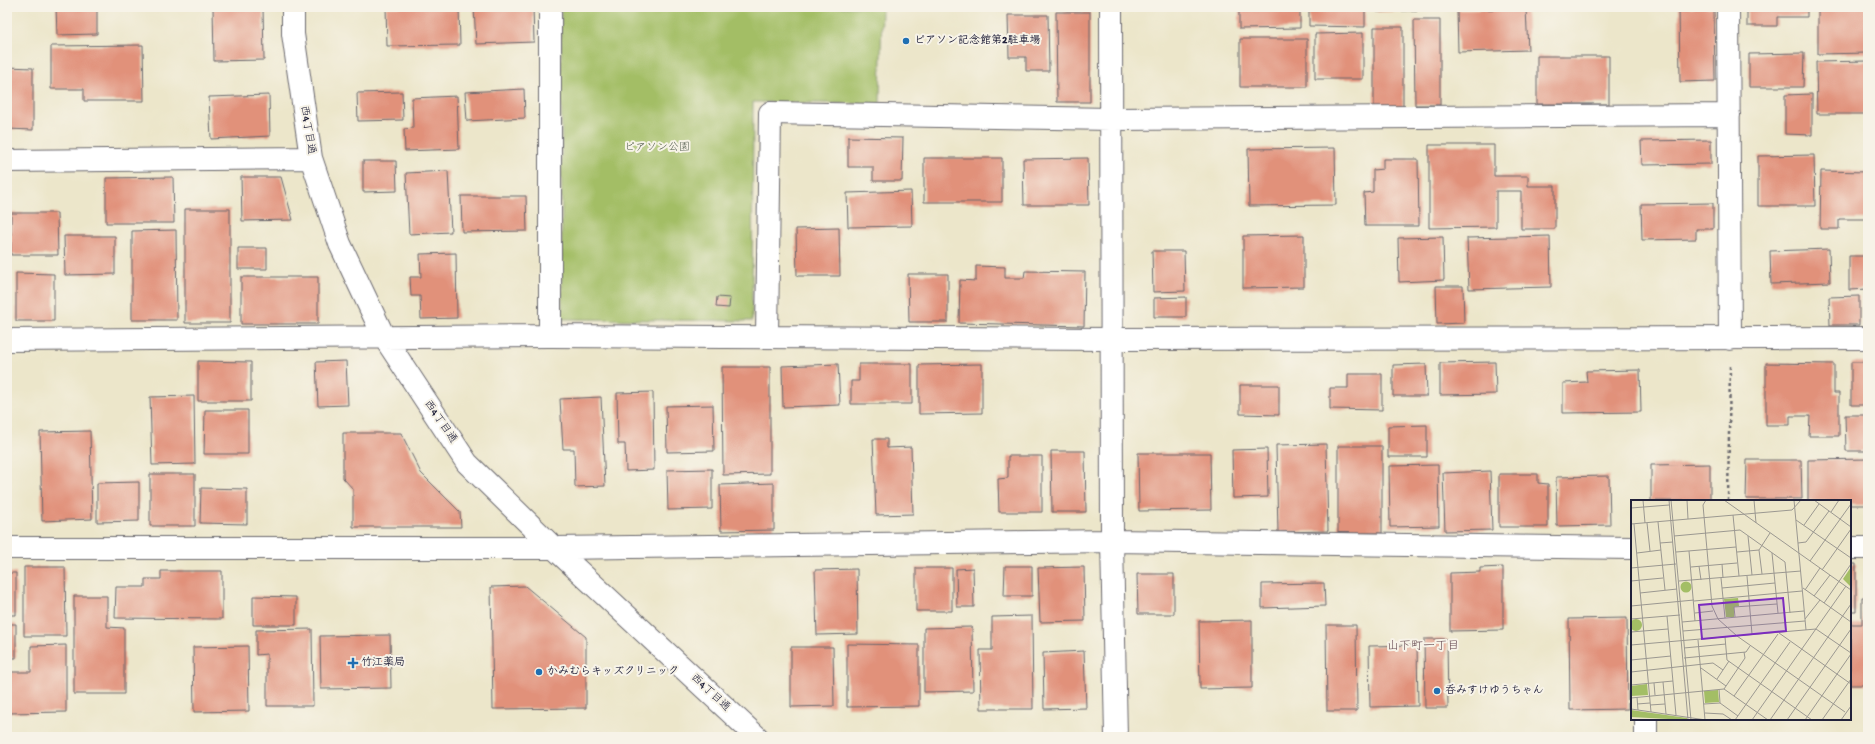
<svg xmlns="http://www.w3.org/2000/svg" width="1875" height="744" viewBox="0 0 1875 744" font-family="'Gochi Hand','Klee One',sans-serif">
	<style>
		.green { fill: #a3be65; stroke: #627050 }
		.building { fill: #e1917a }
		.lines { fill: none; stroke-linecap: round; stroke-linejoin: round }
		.minor-casing { stroke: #69676d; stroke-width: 24 }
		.path { stroke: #69676d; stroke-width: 2.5; stroke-dasharray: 3 3; stroke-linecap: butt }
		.minor { stroke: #fff; stroke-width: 22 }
		.poi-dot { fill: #1f6fb2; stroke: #f7f3e8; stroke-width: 1.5 }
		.labels { text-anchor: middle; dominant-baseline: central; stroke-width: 4; stroke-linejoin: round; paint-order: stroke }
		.poi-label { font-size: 11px; font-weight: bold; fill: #22223b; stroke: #f7f3e8; text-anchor: start }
		.street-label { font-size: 11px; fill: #22223b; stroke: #f7f3e8 }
		.park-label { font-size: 11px; fill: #4f594a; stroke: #f7f3e8 }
		.neighbourhood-label { font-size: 12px; fill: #654951; stroke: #f7f3e8 }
		.inset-road { fill: none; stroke: #9b9891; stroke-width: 1 }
		.view { fill: #7b2cbf; fill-opacity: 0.15; stroke: #7b2cbf; stroke-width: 2 }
		.inset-edge { fill: none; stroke: #22223b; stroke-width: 2 }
	</style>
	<rect width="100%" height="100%" fill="#f7f3e8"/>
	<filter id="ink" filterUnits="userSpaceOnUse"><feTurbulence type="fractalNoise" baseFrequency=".025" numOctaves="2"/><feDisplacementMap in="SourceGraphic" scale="8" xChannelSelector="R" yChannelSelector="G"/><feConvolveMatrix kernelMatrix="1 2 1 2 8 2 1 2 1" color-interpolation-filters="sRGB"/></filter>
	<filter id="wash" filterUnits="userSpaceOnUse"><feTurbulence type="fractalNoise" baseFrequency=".012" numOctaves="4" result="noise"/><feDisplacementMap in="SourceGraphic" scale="16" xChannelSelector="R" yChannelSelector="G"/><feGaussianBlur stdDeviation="0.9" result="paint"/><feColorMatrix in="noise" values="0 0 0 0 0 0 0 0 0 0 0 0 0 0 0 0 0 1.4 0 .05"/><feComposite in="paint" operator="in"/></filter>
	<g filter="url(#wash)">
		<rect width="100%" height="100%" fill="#ece6ca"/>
		<path class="green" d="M 561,7 L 882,7 L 880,104 L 753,102 L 752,321 L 562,319 Z"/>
		<g id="blocks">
			<path class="building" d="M 56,7 L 97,7 L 97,34 L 57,35 Z
				M 213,7 L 263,7 L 264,60 L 214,61 Z
				M 386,7 L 459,7 L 460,45 L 387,46 Z
				M 474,7 L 533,7 L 534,42 L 476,44 Z
				M 1239,7 L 1300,7 L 1300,28 L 1239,29 Z
				M 1309,7 L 1365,7 L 1365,27 L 1309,26 Z
				M 1377,7 L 1429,7 L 1429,10 L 1377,12 Z
				M 1679,7 L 1714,7 L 1715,81 L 1680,82 Z
				M 1747,7 L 1807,7 L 1807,17 L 1777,17 L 1777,26 L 1747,26 Z
				M 1818,7 L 1868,7 L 1868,53 L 1818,54 Z
				M 1526,9 L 1528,50 L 1458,52 L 1457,10 Z
				M 1056,12 L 1090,12 L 1090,102 L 1057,102 Z
				M 1008,15 L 1048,15 L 1049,71 L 1026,71 L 1026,57 L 1009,57 Z
				M 1414,20 L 1440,20 L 1440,105 L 1415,105 Z
				M 1374,27 L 1403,27 L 1403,109 L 1374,109 Z
				M 1363,33 L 1363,79 L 1315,79 L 1315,34 Z
				M 1240,39 L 1307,39 L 1307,87 L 1240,87 Z
				M 143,45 L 144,101 L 84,101 L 84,89 L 51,89 L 51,46 Z
				M 1804,53 L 1803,87 L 1749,87 L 1749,54 Z
				M 1537,56 L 1609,56 L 1609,104 L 1537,104 Z
				M 1868,61 L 1868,114 L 1817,114 L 1816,62 Z
				M 7,67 L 33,68 L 33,130 L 7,129 Z
				M 524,89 L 525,118 L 467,121 L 465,92 Z
				M 402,92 L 403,120 L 358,121 L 357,93 Z
				M 1812,94 L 1812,135 L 1785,134 L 1785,95 Z
				M 269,95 L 270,136 L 211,139 L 209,97 Z
				M 457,96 L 459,149 L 405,151 L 404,129 L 413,128 L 412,98 Z
				M 848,137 L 903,138 L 902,181 L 873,181 L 873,167 L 848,167 Z
				M 1711,140 L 1711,164 L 1642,165 L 1641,141 Z
				M 1429,145 L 1494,145 L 1494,176 L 1528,176 L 1528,186 L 1555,186 L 1555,229 L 1521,229 L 1521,191 L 1496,191 L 1496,227 L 1429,228 Z
				M 1335,148 L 1336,205 L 1249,206 L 1248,149 Z
				M 1814,155 L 1815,206 L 1758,206 L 1758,156 Z
				M 924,158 L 1002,158 L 1002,202 L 924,202 Z
				M 1088,158 L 1089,205 L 1024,205 L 1023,159 Z
				M 1383,159 L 1418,159 L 1419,226 L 1365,226 L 1364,193 L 1373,192 L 1373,170 L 1383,169 Z
				M 363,161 L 396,161 L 397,191 L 363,192 Z
				M 448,171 L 451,232 L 409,234 L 406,173 Z
				M 1821,171 L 1868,172 L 1868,219 L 1839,219 L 1839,229 L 1820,229 Z
				M 173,177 L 174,223 L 106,223 L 106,178 Z
				M 241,177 L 281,177 L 293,220 L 242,221 Z
				M 911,191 L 912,226 L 848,227 L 847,193 Z
				M 461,196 L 526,196 L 527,231 L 462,232 Z
				M 1713,203 L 1713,229 L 1696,229 L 1696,239 L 1642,240 L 1641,204 Z
				M 185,209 L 230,209 L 230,323 L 185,323 Z
				M 11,213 L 57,213 L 58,255 L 11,255 Z
				M 839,228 L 840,276 L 797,276 L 796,229 Z
				M 176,230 L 177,320 L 132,320 L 132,231 Z
				M 1304,235 L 1304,287 L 1243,288 L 1243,236 Z
				M 64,236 L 115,236 L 115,274 L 65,275 Z
				M 1550,236 L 1551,287 L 1469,289 L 1467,238 Z
				M 1443,237 L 1444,280 L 1399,282 L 1398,238 Z
				M 238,248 L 267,248 L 267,269 L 238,269 Z
				M 1829,249 L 1830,282 L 1771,284 L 1770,251 Z
				M 1152,251 L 1184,251 L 1185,291 L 1153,292 Z
				M 456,253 L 457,318 L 421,319 L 420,296 L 411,296 L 410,277 L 421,277 L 420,254 Z
				M 1849,256 L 1868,256 L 1868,289 L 1849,290 Z
				M 976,266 L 1005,267 L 1005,278 L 1024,278 L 1025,271 L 1085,272 L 1084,326 L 959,323 L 960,280 L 976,281 Z
				M 16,273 L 54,274 L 54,321 L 16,321 Z
				M 908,274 L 948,274 L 948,322 L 909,322 Z
				M 241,277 L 318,277 L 318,324 L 241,324 Z
				M 1436,286 L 1463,286 L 1464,323 L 1437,324 Z
				M 1859,296 L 1859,325 L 1830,325 L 1829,297 Z
				M 717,297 L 730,298 L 729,308 L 716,307 Z
				M 1186,297 L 1186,317 L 1154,317 L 1154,298 Z
				M 198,361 L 251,362 L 251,401 L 198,401 Z
				M 346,361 L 348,405 L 318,406 L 316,362 Z
				M 1495,362 L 1496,394 L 1440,395 L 1440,363 Z
				M 1851,362 L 1868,362 L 1868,405 L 1851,405 Z
				M 1766,363 L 1834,364 L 1834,393 L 1839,393 L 1839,436 L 1809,436 L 1810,416 L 1790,416 L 1790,425 L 1766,425 Z
				M 838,364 L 840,405 L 783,407 L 782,366 Z
				M 859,364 L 912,364 L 912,404 L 851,404 L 851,381 L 859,381 Z
				M 982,364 L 982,413 L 919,414 L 919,365 Z
				M 1426,364 L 1427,396 L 1393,396 L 1393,365 Z
				M 722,367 L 770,367 L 770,474 L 723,475 Z
				M 1640,370 L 1641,412 L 1563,413 L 1563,383 L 1587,382 L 1586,371 Z
				M 1348,374 L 1382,374 L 1382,410 L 1330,409 L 1330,388 L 1348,388 Z
				M 1240,385 L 1279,385 L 1279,415 L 1240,414 Z
				M 653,392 L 654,470 L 626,471 L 625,444 L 618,444 L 617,393 Z
				M 194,396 L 195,464 L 152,465 L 150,397 Z
				M 601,397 L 605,486 L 575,487 L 574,449 L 563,449 L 560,399 Z
				M 713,405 L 714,451 L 667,452 L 666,406 Z
				M 205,410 L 248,410 L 248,454 L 204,454 Z
				M 1845,415 L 1868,415 L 1868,451 L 1846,451 Z
				M 1427,425 L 1427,457 L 1388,457 L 1388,426 Z
				M 90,431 L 92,519 L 42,521 L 40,432 Z
				M 343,433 L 401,433 L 421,473 L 460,512 L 461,527 L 353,527 L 353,489 L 343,478 Z
				M 873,439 L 887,439 L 887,448 L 911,447 L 913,514 L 876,515 Z
				M 1326,444 L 1328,531 L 1278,532 L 1276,445 Z
				M 1338,446 L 1382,446 L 1382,533 L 1338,533 Z
				M 1267,449 L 1268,497 L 1233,498 L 1232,450 Z
				M 1051,451 L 1085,451 L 1086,512 L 1052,512 Z
				M 1138,453 L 1210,453 L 1211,510 L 1139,511 Z
				M 1008,456 L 1042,456 L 1042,512 L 999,512 L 998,479 L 1008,478 Z
				M 1868,459 L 1868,505 L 1850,505 L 1850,501 L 1808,501 L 1808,460 Z
				M 1747,460 L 1801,460 L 1802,499 L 1746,499 Z
				M 1710,464 L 1710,501 L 1651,501 L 1651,465 Z
				M 1438,465 L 1439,526 L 1390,527 L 1389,466 Z
				M 712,469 L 712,509 L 668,510 L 667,470 Z
				M 1490,471 L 1492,530 L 1445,531 L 1443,473 Z
				M 150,474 L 195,474 L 195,526 L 150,526 Z
				M 1499,474 L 1538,474 L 1538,483 L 1548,484 L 1548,527 L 1499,527 Z
				M 1609,476 L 1610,525 L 1557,526 L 1556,477 Z
				M 139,482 L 139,521 L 97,522 L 97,483 Z
				M 774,483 L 774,530 L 721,531 L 720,485 Z
				M 201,488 L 247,489 L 247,524 L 200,523 Z
				M 1850,564 L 1856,564 L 1856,612 L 1850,612 Z
				M 1005,566 L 1032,566 L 1032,596 L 1004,596 Z
				M 24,567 L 65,567 L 66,636 L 24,636 Z
				M 1084,567 L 1085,621 L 1040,622 L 1038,568 Z
				M 1503,567 L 1503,630 L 1450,631 L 1450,573 L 1480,572 L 1480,568 Z
				M 916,568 L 952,568 L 952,611 L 916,611 Z
				M 973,568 L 974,607 L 957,607 L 956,569 Z
				M 857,569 L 858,634 L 817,635 L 815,570 Z
				M 161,571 L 222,571 L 222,619 L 115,618 L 116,587 L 145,587 L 145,579 L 161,579 Z
				M 7,573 L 16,573 L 16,615 L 7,615 Z
				M 1137,574 L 1174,574 L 1174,614 L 1138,614 Z
				M 1324,583 L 1325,606 L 1262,608 L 1262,584 Z
				M 525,586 L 586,637 L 586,708 L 493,709 L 491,587 Z
				M 74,596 L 107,596 L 107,627 L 124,628 L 124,694 L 74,694 Z
				M 253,596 L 296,597 L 296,625 L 253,625 Z
				M 1862,597 L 1868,597 L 1868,685 L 1850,685 L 1850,624 L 1862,624 Z
				M 1032,616 L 1033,709 L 981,709 L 980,650 L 992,650 L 992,617 Z
				M 1627,618 L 1628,709 L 1570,710 L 1569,619 Z
				M 1252,620 L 1252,688 L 1200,689 L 1199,621 Z
				M 7,624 L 16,624 L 16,658 L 7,658 Z
				M 1326,625 L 1356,625 L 1357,711 L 1327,711 Z
				M 972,627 L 973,691 L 924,692 L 924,628 Z
				M 312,629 L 313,706 L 267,706 L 267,654 L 256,655 L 256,630 Z
				M 390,635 L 391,688 L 321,689 L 320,636 Z
				M 1424,639 L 1447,639 L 1448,708 L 1425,708 Z
				M 847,644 L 919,645 L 919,706 L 847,707 Z
				M 66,645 L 66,712 L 7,713 L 7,672 L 31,672 L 31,646 Z
				M 1417,645 L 1418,706 L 1370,707 L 1369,646 Z
				M 248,646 L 249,711 L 194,712 L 193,647 Z
				M 791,647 L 833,647 L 834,706 L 791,707 Z
				M 1084,651 L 1086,708 L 1044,709 L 1043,653 Z"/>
		</g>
	</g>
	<g filter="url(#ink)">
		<use href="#blocks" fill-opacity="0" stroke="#69676d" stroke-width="1"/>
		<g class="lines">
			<defs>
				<path id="minor" d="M 293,7 L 293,34 L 311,158 L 340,244 L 384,337 L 467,463 L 554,548 L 757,737
					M 550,7 L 550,336
					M 1111,7 L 1112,541 L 1116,737
					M 1728,7 L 1730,339
					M 7,161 L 311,158
					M 767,336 L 770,113 L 1111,119 L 1729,115
					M 7,340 L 550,336 L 1111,339 L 1868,338
					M 7,548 L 554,548 L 1112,541 L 1632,548
					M 1850,548 L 1868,548
					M 1646,737 L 1646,719"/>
			</defs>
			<use href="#minor" class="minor-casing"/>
			<path class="path" d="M 1728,501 L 1730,365"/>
			<use href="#minor" class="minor"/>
		</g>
	</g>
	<g class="poi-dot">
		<circle cx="906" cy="41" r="4"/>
		<path d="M351 657h4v4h4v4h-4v4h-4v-4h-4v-4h4z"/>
		<circle cx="539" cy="672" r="4"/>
		<circle cx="1437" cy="691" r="4"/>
	</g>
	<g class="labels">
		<g class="poi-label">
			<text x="914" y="41">ピアソン記念館第2駐車場</text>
			<text x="361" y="663">竹江薬局</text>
			<text x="547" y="672">かみむらキッズクリニック</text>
			<text x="1445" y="691">呑みすけゆうちゃん</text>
		</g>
		<g class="street-label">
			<text transform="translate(307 130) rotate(81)">西4丁目通</text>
			<text transform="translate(440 422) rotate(56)">西4丁目通</text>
			<text transform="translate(710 693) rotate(43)">西4丁目通</text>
		</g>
		<g class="park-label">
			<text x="657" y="148">ピアソン公園</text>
		</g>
		<g class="neighbourhood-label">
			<text x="1423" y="647">山下町一丁目</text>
		</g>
	</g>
	<g transform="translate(1631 500)">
		<rect width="220" height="220" fill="#ece6ca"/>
		<path d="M 220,67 L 220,87 L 212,79 ZM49.5 87a5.5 5.5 0 1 1 11 0a5.5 5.5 0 1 1-11 0ZM 107,98 L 108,106 L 103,107 L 103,117 L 95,117 L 93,99 ZM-1 125a6 6 0 1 1 12 0a6 6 0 1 1-12 0ZM 16,184 L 17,195 L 0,196 L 0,186 ZM 87,190 L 88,202 L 74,203 L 73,191 ZM 0,210 L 56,218 L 56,220 L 0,217 Z" fill="#a3be65"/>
		<path class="inset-road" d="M 12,0 L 14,23M 38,0 L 57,220M 40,0 L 60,220M 56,0 L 57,19M 75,0 L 72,5 L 81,106 L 87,119 L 106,136 L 214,212M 93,0 L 220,90M 123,0 L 125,23M 163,0 L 175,130M 183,0 L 220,27M 0,8 L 38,5M 200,12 L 208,0M 102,15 L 108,76M 165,20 L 220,58M 27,22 L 34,90M 16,23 L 19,51M 0,24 L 161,10 L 170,0M 3,24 L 20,212M 173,25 L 188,4M 43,36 L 109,30 L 154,62 L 159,113M 117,36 L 121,75M 29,43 L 42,42M 167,43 L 175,42 L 198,11M 58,51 L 64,121M 45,52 L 105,47M 106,52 L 128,50M 6,53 L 30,50M 141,53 L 147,113M 179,61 L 220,4M 91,64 L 92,78M 68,66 L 70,80M 60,67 L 106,63M 0,68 L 45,64M 191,70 L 220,29M 131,74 L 128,50 L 139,33M 116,76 L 121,134M 90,78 L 94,118M 0,81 L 32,78M 48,81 L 170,71M 91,88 L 144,83M 172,88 L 220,122M 174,90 L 189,68M 9,93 L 46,89M 183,96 L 199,75M 63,101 L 171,91M 193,103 L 220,64M 0,106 L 63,100M 64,113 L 82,111M 36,116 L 45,215M 104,117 L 103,107 L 146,104M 0,119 L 49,115M 174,119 L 189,100M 51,122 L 173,111M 185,129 L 220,153M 52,131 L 174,121M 0,132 L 37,129M 148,133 L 220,184M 94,137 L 96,160 L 181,220M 67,140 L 74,220M 0,145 L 185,129M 53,148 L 95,144M 53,158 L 115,152 L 119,146M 0,160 L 40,156M 70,168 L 95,186M 0,172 L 82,163 L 92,170M 86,179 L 98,161M 32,182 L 35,214M 23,183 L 24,195M 0,185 L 42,181M 88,189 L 89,203 L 107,216M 93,189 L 114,158 L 113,152M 103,196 L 147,134M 6,197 L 7,210M 0,198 L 93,189 L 137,220M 6,204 L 19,203M 73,204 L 89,203M 19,205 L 34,204M 0,209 L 75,220M 74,213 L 92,214 L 101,220M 104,220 L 159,142M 121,220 L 215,86M 139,220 L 220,104M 156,220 L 220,129M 174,220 L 220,154M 191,220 L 220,179M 210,220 L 220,206"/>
		<path class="view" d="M 152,98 L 155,131 L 71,139 L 68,105 Z"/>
		<rect width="220" height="220" class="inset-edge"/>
	</g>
	<rect width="1875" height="744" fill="none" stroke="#f7f3e8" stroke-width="24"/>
</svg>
